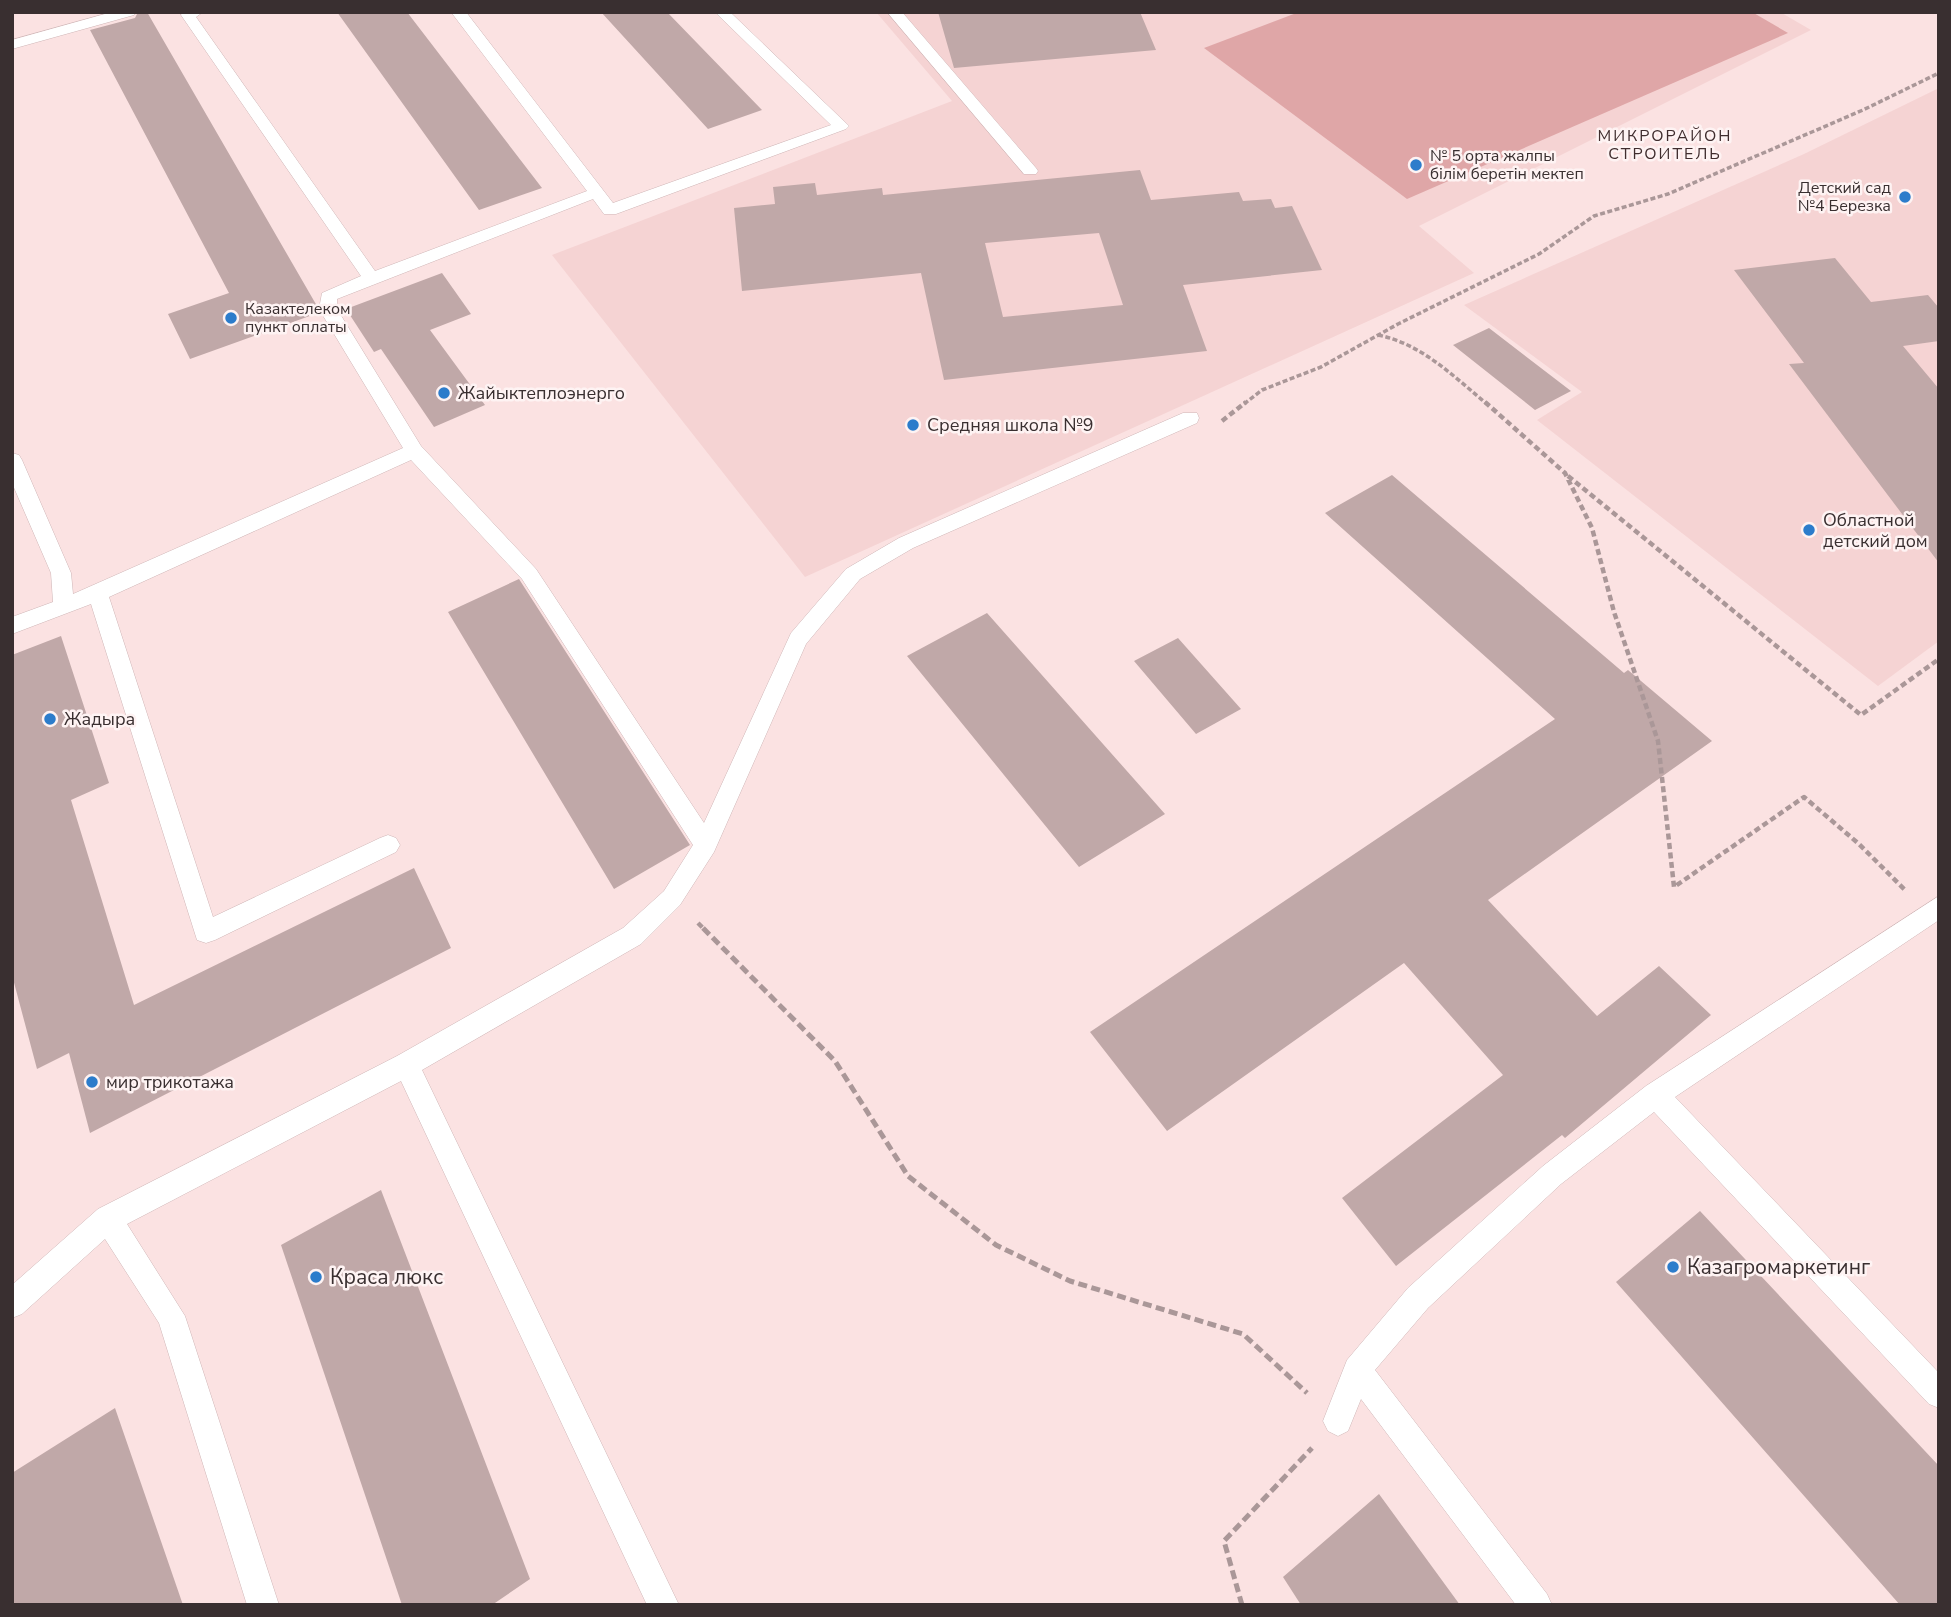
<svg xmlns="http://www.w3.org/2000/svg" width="1951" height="1617" viewBox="0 0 1951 1617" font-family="'Nunito Sans',sans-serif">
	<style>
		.built { fill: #f5d3d3 }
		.green { fill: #dfa6a7 }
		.building { fill: #c0a8a8; fill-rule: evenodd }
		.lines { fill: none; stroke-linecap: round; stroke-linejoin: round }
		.lane-casing { stroke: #cfb6b7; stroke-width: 1 }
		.path-far2 { stroke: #aa9798; stroke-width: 3.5; stroke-dasharray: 5 2.5; stroke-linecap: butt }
		.path-far1 { stroke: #aa9798; stroke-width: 4.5; stroke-dasharray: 6 3.5; stroke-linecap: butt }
		.path { stroke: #aa9798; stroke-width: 5; stroke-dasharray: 9 4.5; stroke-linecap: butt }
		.lane { fill: #fff; fill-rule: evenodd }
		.poi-dot { fill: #2c7ccb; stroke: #fef3f3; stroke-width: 2.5 }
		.labels { text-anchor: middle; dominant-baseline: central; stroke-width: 5; stroke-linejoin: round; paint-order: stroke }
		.far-neighbourhood-label { font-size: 16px; letter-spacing: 2px; fill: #402d2e; stroke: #fef3f3 }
		.far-poi-label { font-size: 16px; fill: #392f30; stroke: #fef3f3; text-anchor: start }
		.poi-label { font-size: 18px; fill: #392f30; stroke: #fef3f3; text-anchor: start }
		.near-poi-label { font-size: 21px; fill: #392f30; stroke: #fef3f3; text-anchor: start }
	</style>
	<rect width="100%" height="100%" fill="#fbe2e2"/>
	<path class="built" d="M 876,12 L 1780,12 L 1811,30 L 1419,226 L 1474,273 L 805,577 L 552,255 L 952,101 Z
		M 1939,88 L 1939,641 L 1878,686 L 1537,420 L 1582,392 L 1464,305 L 1804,154 Z"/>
	<path class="green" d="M 1299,12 L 1752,12 L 1788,33 L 1407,199 L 1204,48 Z"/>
	<path class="building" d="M 138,12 L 147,12 L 317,306 L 318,313 L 190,359 L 168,314 L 229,293 L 90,30 L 135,18 Z
		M 337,12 L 407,12 L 542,188 L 479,210 Z
		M 601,12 L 667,12 L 762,110 L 708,129 Z
		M 938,12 L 1140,12 L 1156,50 L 954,68 Z
		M 1140,170 L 1151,200 L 1239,192 L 1243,201 L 1271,199 L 1275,208 L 1292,206 L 1322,270 L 1183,285 L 1207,351 L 944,380 L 921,273 L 742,291 L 734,208 L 775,204 L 773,187 L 815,183 L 817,195 L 882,188 L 883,195 ZM 1099,233 L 1123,305 L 1003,317 L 985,243 Z
		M 1835,258 L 1871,302 L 1928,295 L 1939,308 L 1939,341 L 1903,346 L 1939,389 L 1939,563 L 1789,364 L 1804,363 L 1734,270 Z
		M 442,273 L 471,314 L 430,330 L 485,405 L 434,427 L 381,349 L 374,352 L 346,309 Z
		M 1489,328 L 1571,391 L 1535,410 L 1453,345 Z
		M 1392,475 L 1624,673 L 1628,670 L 1712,741 L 1488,900 L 1597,1016 L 1659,966 L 1711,1015 L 1565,1138 L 1562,1135 L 1396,1266 L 1342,1198 L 1503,1075 L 1404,963 L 1167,1131 L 1090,1032 L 1555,719 L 1325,513 Z
		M 519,579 L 690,845 L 614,889 L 448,612 Z
		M 987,613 L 1165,814 L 1079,867 L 907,656 Z
		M 61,636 L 109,783 L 71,800 L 134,1005 L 414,868 L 451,948 L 90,1133 L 69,1053 L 37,1069 L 12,975 L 12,655 Z
		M 1178,638 L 1241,709 L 1196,734 L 1134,661 Z
		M 381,1190 L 530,1579 L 492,1605 L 402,1605 L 281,1245 Z
		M 1700,1211 L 1939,1466 L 1939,1605 L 1900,1605 L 1616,1282 Z
		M 115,1408 L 183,1605 L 12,1605 L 12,1473 Z
		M 1379,1494 L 1460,1605 L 1301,1605 L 1283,1577 Z"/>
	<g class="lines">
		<defs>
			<path id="lane" d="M 112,12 L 136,12 L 134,15 L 12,49 L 12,40 Z
				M 183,12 L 203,12 L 196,17 L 375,271 L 587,191 L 451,12 L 466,12 L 613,203 L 831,125 L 715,12 L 730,12 L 849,126 L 846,129 L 616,214 L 604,214 L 593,199 L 337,299 L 337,309 L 421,446 L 536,569 L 704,823 L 791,633 L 846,569 L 899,538 L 1183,413 L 1197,413 L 1199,418 L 1197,423 L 913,548 L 860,579 L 806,644 L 714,852 L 680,905 L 641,944 L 422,1070 L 679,1605 L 647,1605 L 401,1081 L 127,1224 L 185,1316 L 279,1605 L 247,1605 L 159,1323 L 105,1239 L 22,1314 L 12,1318 L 12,1285 L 98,1209 L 397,1056 L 623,928 L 664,891 L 693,845 L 522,579 L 411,460 L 109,597 L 213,917 L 380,838 L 388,835 L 396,838 L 400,845 L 396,852 L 215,940 L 206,943 L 197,940 L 91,604 L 12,634 L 12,617 L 53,602 L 51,573 L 12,483 L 12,453 L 19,455 L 22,460 L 71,573 L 73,594 L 403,448 L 319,309 L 322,293 L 361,276 L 181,15 Z
				M 887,12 L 902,12 L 1036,168 L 1038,171 L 1036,174 L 1024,174 Z
				M 1939,896 L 1939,920 L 1675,1097 L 1939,1373 L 1939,1408 L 1929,1404 L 1654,1112 L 1561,1184 L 1428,1308 L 1375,1370 L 1547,1594 L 1552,1605 L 1516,1605 L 1361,1399 L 1348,1431 L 1338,1436 L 1328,1431 L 1323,1421 L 1347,1360 L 1408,1288 L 1543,1166 L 1646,1086 Z"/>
		</defs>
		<use href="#lane" class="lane-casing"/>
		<path class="path-far2" d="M 1378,335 C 1422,344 1453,376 1487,404
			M 1244,404 L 1262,390 L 1321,367 L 1398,324 L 1539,254 L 1594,216 L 1668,194 L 1863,110 L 1939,73"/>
		<path class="path-far1" d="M 1485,402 L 1565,473 L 1592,528 L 1614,612 L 1658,741 L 1674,887 L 1804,797 L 1859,844 L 1905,890
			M 1222,421 L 1246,402
			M 1568,476 L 1861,715 L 1939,659
			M 698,923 L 705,930"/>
		<path class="path" d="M 703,928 L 835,1061 L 908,1176 L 996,1245 L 1070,1281 L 1243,1334 L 1307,1393
			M 1242,1605 L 1224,1541 L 1312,1448"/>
		<use href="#lane" class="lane"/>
	</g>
	<g class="poi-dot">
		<circle cx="1416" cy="165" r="7"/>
		<circle cx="1905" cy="197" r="7"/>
		<circle cx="231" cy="318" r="7"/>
		<circle cx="444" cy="393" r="7"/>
		<circle cx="913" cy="425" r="7"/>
		<circle cx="1809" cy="530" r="7"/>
		<circle cx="50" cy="719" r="7"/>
		<circle cx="92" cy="1082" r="7"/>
		<circle cx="1673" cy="1267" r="7"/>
		<circle cx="316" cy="1277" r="7"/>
	</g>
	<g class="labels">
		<g class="far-neighbourhood-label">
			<text x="1665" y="136">МИКРОРАЙОН<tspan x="1665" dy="18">СТРОИТЕЛЬ</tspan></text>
		</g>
		<g class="far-poi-label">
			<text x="1430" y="156">№ 5 орта жалпы<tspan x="1430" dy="18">білім беретін мектеп</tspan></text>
			<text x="1891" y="188" text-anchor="end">Детский сад<tspan x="1891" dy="18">№4 Березка</tspan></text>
			<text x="245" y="309">Казактелеком<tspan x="245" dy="18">пункт оплаты</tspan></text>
		</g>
		<g class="poi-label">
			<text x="458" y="393">Жайыктеплоэнерго</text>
			<text x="927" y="425">Средняя школа №9</text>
			<text x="1823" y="520">Областной<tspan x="1823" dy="21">детский дом</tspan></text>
			<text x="64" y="719">Жадыра</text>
			<text x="106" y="1082">мир трикотажа</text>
		</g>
		<g class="near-poi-label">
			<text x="1687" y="1267">Казагромаркетинг</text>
			<text x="330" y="1277">Краса люкс</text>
		</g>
	</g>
	<rect width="1951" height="1617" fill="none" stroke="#392f30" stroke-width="28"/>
</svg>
